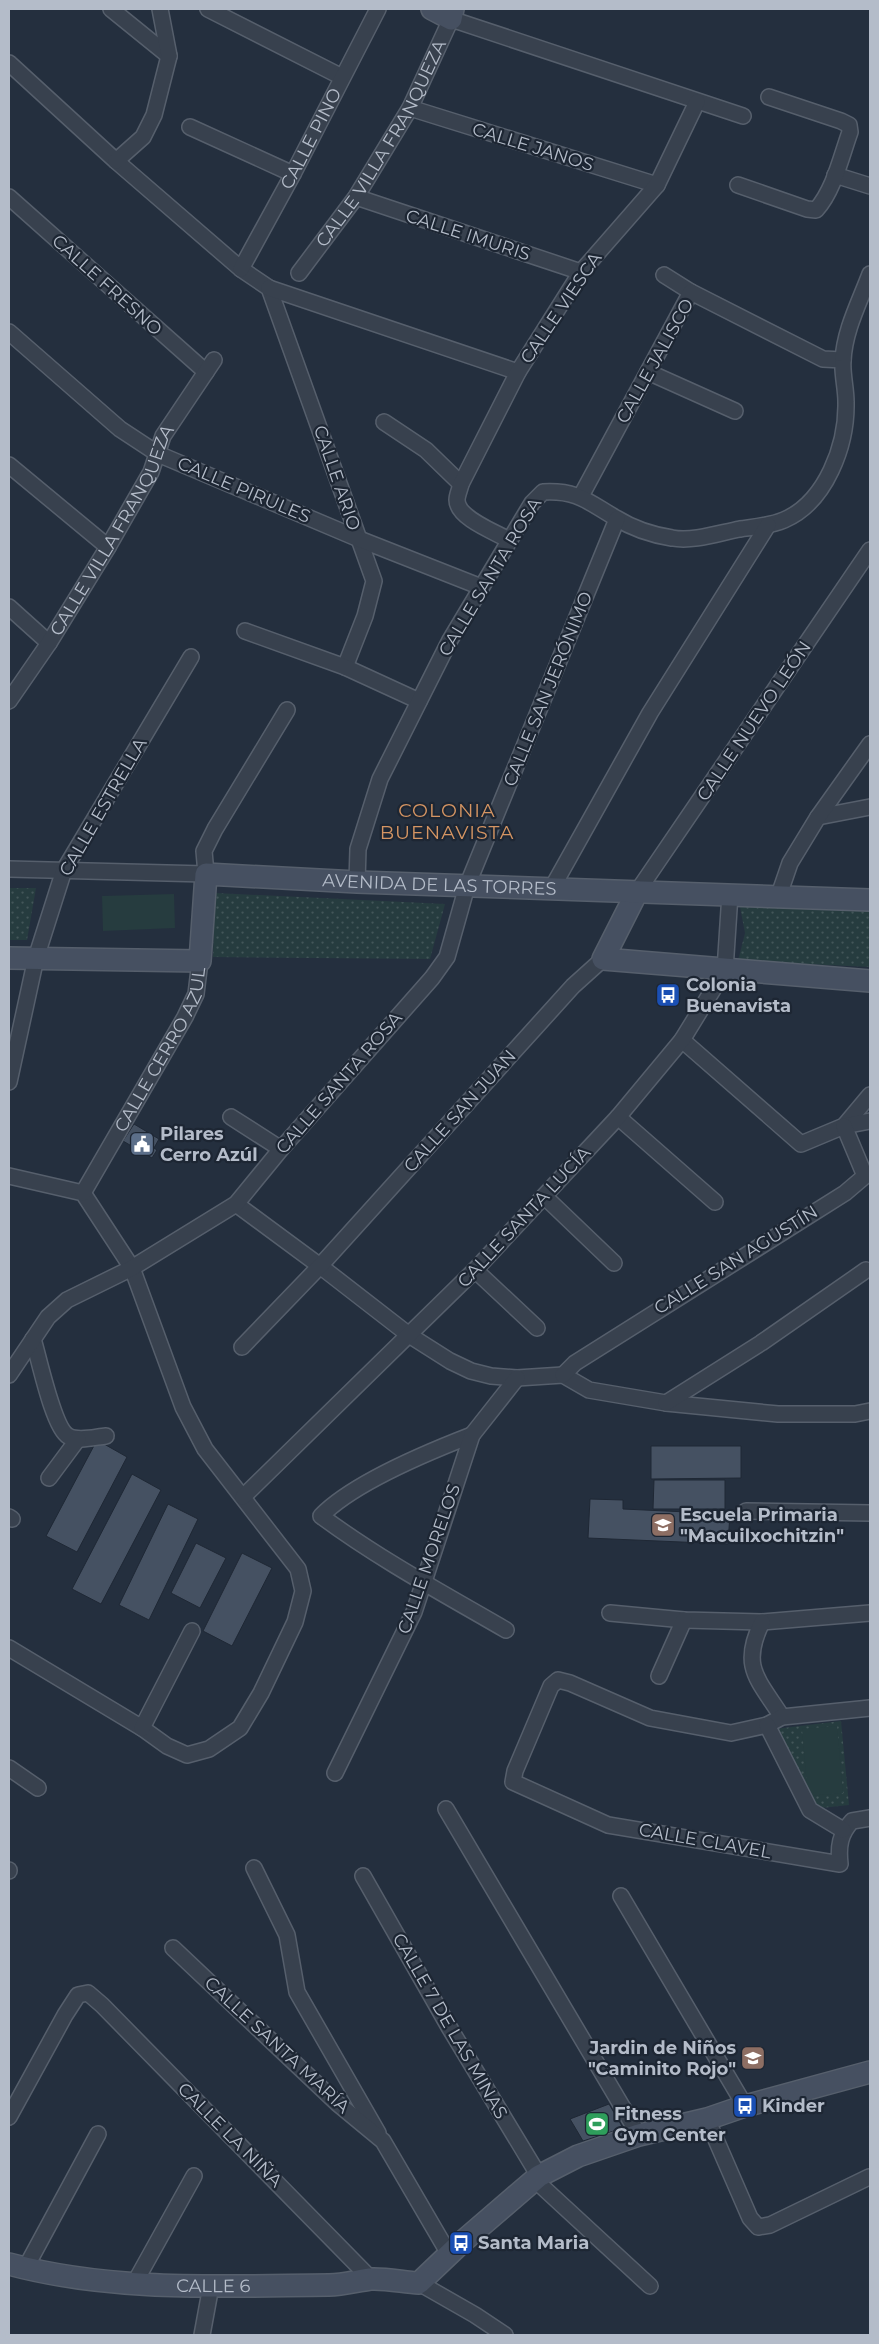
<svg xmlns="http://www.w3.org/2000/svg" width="879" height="2344" viewBox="0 0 879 2344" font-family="Montserrat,sans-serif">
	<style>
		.park { fill: url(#park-dots) }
		.pitch { fill: #263c3f }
		.building { fill: #455162; stroke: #1f2835 }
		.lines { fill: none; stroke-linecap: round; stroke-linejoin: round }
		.street-casing { stroke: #565f6c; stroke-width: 18 }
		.secondary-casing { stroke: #565f6c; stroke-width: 24 }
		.street { stroke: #38414e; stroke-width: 15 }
		.secondary { stroke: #465061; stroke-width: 21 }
		.labels { text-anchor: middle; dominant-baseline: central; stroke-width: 4.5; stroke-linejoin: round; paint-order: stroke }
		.street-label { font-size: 18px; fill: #b4bcc9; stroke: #1d2633 }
		.poi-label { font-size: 18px; font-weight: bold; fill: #b4bcc9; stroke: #1d2633; text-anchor: start }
		.neighbourhood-label { font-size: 19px; letter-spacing: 1px; fill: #d59563; stroke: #1d2633 }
	</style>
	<defs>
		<pattern id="park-dots" width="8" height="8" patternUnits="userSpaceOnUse" patternTransform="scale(1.25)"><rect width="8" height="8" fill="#263c3f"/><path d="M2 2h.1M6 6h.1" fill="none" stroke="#435659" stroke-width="1.8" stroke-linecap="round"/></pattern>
	</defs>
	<rect width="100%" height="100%" fill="#242f3e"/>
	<path class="park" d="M 9,888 L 36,888 L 27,940 L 9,940 Z
		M 215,893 L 445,904 L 430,959 L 213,957 Z
		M 740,907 L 870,910 L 870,967 L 738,961 L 745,933 Z
		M 841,1721 L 849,1805 L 812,1809 L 775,1729 Z"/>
	<path class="pitch" d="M 174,894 L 175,928 L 103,931 L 102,896 Z
		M 837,1726 L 843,1793 L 808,1796 L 802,1729 Z"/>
	<path class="building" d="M 134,1124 L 159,1139 L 154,1148 L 157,1150 L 152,1158 L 123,1141 Z
		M 97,1440 L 127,1457 L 77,1552 L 46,1536 Z
		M 651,1446 L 741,1446 L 741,1478 L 651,1479 Z
		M 132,1474 L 161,1490 L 101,1604 L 72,1589 Z
		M 654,1480 L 725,1480 L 725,1509 L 653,1509 Z
		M 590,1499 L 623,1500 L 623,1509 L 730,1514 L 728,1544 L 588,1538 Z
		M 168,1504 L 198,1519 L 149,1620 L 119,1605 Z
		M 196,1543 L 226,1558 L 200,1608 L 171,1593 Z
		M 242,1553 L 272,1568 L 232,1646 L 203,1631 Z
		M 609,2104 L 623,2128 L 583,2141 L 570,2119 Z"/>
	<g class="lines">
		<defs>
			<g id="street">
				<path d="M 111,9 L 169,56"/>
				<path d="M 208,9 L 342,77"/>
				<path d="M 9,63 L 116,161 L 241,269 L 269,288 L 374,581 L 365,616 L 345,667"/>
				<path d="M 410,108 L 657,185"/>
				<path d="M 190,127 L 293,174"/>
				<path d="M 116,161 L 143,137 L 154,115 L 169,56 L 160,9"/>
				<path d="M 835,175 L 870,186"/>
				<path d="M 738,185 L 807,209 L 816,210 C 834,190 841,157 850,132 L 849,125 L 841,121 L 769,97"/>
				<path d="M 9,197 L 206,372"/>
				<path d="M 356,197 L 581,272"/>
				<path id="s1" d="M 241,269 L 293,174 L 378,9"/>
				<path id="s2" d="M 299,273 L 356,197 L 410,108 L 451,19 L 743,116"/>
				<path d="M 664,275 L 691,292"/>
				<path d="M 269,288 L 518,372"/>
				<path d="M 9,332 L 120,429 L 158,454 L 359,539 L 481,587"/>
				<path d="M 648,372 L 735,411"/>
				<path d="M 384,422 L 426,450 L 461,484"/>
				<path d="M 9,465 L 108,547"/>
				<path d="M 581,496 L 691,292 L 823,359 L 843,360"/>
				<path d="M 509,540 C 495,532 457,518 457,500 C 457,495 460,489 461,484 L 518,372 L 581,272 L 657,185 L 697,102"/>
				<path d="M 9,607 L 49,643"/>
				<path d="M 245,631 L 345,667 L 419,701"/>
				<path id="s3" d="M 9,701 L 49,643 L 108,547 L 151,472 L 163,436 L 214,360"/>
				<path d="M 818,817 L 870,807"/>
				<path d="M 9,869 L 206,874 L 204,851 L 215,829 L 287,710"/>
				<path d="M 357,882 L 358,849 L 380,779 L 450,640 L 532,503 L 543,492 C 578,490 588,502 616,518 C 632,528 653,535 672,538 C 693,542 719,533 740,529 C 754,527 770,526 784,520 C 826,502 847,445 846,402 C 846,388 842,374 843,361 C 844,331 860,301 870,274"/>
				<path d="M 552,888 L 650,713 L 768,525"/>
				<path d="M 637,892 L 870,550"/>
				<path d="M 779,895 L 790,863 L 818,817 L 870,744"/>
				<path d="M 682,1040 L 801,1144 L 844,1126 L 870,1095"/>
				<path d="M 9,1082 L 36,958 L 64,870 L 191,657"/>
				<path d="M 231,1117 L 281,1149"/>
				<path d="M 618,1117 L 715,1202"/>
				<path d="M 844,1126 L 870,1121"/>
				<path d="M 9,1176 L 83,1193 L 132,1268 L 183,1407 L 205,1449 L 298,1569 L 303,1591 L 295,1622 L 261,1693 L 240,1728 L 209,1749 L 187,1755 L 167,1746 L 142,1728 L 9,1648"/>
				<path id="s4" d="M 83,1193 L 185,1017 L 196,994 L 200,961"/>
				<path d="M 545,1197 L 614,1263"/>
				<path d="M 236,1204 L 320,1266 L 409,1335 L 450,1361 L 471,1371 L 491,1376 L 517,1378 L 563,1375 L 589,1390 L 666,1403 L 778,1414 L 855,1414 L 870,1411"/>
				<path d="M 475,1270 L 537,1328"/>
				<path d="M 33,1339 C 39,1358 53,1427 68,1436 C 78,1442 95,1437 106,1436"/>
				<path d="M 242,1347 L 320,1266 L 573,986 L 603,959"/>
				<path d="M 9,1375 L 48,1317 L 67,1300 L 132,1268 L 236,1204 L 281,1149 L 432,978 L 447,957 L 467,886 L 617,519"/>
				<path d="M 563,1375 L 575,1363 L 845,1193 L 865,1176 L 844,1126"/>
				<path d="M 666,1403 L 761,1343 L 866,1270"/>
				<path d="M 472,1435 C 428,1452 353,1483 321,1516 C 379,1559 444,1594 506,1630"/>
				<path d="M 49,1478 L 78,1439"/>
				<path d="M 243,1497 L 475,1270 L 618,1117 L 682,1040 L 725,970 L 730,894"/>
				<path d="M 746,1511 L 870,1513"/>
				<path d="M 9,1517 L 12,1519"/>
				<path d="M 610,1613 L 684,1620 L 762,1622 L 870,1613"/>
				<path d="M 762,1622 C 740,1667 758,1679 782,1717"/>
				<path d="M 659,1676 L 684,1620"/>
				<path d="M 870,1708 L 782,1717 L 767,1725 L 731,1733 L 650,1718 L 570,1683 L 558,1680 L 551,1686 L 515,1771 L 513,1782 L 608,1825 L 840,1864 C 838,1846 840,1834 852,1821 L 870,1818"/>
				<path d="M 767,1725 L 810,1810 L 843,1830"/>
				<path d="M 142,1728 L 192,1631"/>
				<path d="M 9,1768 L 38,1788"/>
				<path d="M 335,1773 L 414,1612 L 472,1435 L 517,1378"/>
				<path d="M 446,1809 L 639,2135"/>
				<path d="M 254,1868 L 287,1935 L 297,1992 L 378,2133"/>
				<path d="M 9,1870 L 9,1871"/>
				<path d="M 363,1876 L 449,2027 L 539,2176"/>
				<path d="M 621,1896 L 745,2106"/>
				<path d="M 173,1948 L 337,2103 L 383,2141 L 449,2254"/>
				<path d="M 9,2117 L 65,2015 L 78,1995 L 88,1993 L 102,2005 L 371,2279"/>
				<path d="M 707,2119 L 750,2218 L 758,2227 L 770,2225 L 869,2177"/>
				<path d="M 535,2180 L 650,2286"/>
				<path d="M 25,2269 L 98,2134"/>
				<path d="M 419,2283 L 475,2315 L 505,2335"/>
				<path d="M 134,2284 L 194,2176"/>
				<path d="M 202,2335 L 211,2286"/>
			</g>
			<g id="secondary">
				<path d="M 432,9 L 451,19 L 453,9"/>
				<path d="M 637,892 L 603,959 L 870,981"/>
				<path id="s5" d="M 9,958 L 200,961 L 206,874 L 357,882 L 870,900"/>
				<path id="s6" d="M 9,2264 C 113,2292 222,2286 329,2285 C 343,2285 356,2281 370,2279 C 385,2278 403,2282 419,2283 L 461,2243 L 539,2176 L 578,2156 L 639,2135 L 707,2119 L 745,2106 L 870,2072"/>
			</g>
		</defs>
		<use href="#street" class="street-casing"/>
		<use href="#secondary" class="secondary-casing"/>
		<use href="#street" class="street"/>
		<use href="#secondary" class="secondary"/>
	</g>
	<defs>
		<symbol id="bus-square" viewBox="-11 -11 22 22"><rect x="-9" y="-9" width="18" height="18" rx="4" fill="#1a4fb4" stroke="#1d2633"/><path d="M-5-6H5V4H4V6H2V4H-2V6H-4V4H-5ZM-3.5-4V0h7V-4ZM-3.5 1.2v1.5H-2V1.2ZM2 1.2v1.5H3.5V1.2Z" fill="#fff"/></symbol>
		<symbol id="civic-square" viewBox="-11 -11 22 22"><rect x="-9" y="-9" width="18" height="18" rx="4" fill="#5c6f8a" stroke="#1d2633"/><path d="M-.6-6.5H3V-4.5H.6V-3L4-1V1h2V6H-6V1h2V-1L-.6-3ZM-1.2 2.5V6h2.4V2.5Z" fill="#fff"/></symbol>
		<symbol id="school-square" viewBox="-11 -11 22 22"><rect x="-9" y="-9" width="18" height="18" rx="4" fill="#8d6e63" stroke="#1d2633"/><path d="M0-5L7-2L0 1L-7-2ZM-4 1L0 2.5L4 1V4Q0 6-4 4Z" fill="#fff"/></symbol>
		<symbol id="stadium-square" viewBox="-11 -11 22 22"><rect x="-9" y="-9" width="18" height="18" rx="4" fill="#2e9e5b" stroke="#1d2633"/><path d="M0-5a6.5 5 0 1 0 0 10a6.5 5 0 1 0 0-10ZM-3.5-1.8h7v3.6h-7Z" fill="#fff"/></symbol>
	</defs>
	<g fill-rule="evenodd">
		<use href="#bus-square" x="654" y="981" width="28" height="28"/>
		<use href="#civic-square" x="128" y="1130" width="28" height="28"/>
		<use href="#school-square" x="649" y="1511" width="28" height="28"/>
		<use href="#school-square" x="739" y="2044" width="28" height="28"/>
		<use href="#bus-square" x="731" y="2092" width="28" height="28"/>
		<use href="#stadium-square" x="583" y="2110" width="28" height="28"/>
		<use href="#bus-square" x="447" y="2229" width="28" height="28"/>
	</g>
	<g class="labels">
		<g class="street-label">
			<text stroke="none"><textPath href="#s1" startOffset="148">CALLE PINO</textPath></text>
			<text stroke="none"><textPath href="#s2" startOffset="154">CALLE VILLA FRANQUEZA</textPath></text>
			<text transform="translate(533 147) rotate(17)">CALLE JANOS</text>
			<text transform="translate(468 235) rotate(18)">CALLE IMURIS</text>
			<text transform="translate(107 285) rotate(42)">CALLE FRESNO</text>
			<text transform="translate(561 308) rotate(-56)">CALLE VIESCA</text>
			<text transform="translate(655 361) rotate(-61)">CALLE JALISCO</text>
			<text transform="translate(337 478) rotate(71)">CALLE ARIO</text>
			<text transform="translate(244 490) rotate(23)">CALLE PIRULES</text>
			<text stroke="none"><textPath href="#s3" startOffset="200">CALLE VILLA FRANQUEZA</textPath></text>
			<text transform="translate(490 577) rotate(-59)">CALLE SANTA ROSA</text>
			<text transform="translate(548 689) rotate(-68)">CALLE SAN JERÓNIMO</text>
			<text transform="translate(754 721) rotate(-56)">CALLE NUEVO LEÓN</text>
			<text transform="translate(103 807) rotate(-60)">CALLE ESTRELLA</text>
			<text stroke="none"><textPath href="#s5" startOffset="512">AVENIDA DE LAS TORRES</textPath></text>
			<text stroke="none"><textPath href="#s4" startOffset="164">CALLE CERRO AZUL</textPath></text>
			<text transform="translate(339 1083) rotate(-49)">CALLE SANTA ROSA</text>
			<text transform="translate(460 1111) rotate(-48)">CALLE SAN JUAN</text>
			<text transform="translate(524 1217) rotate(-47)">CALLE SANTA LUCÍA</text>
			<text transform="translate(736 1260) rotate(-32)">CALLE SAN AGUSTÍN</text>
			<text transform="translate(429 1559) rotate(-71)">CALLE MORELOS</text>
			<text transform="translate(705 1841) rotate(10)">CALLE CLAVEL</text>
			<text transform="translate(450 2026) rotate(60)">CALLE 7 DE LAS MINAS</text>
			<text transform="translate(277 2045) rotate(43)">CALLE SANTA MARÍA</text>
			<text transform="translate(230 2135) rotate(45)">CALLE LA NIÑA</text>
			<text stroke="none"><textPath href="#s6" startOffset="206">CALLE 6</textPath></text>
		</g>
		<g class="poi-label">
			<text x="686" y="985">Colonia<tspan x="686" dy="21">Buenavista</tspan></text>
			<text x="160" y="1134">Pilares<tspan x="160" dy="21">Cerro Azúl</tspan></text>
			<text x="680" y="1515">Escuela Primaria<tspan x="680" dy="21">"Macuilxochitzin"</tspan></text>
			<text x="736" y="2048" text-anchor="end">Jardin de Niños<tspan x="736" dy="21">"Caminito Rojo"</tspan></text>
			<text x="762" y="2106">Kinder</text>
			<text x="614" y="2114">Fitness<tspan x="614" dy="21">Gym Center</tspan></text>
			<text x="478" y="2243">Santa Maria</text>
		</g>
		<g class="neighbourhood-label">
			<text x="447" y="810">COLONIA<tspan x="447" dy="22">BUENAVISTA</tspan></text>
		</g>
	</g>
	<rect width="879" height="2344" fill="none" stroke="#b4bcc9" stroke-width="20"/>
</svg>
